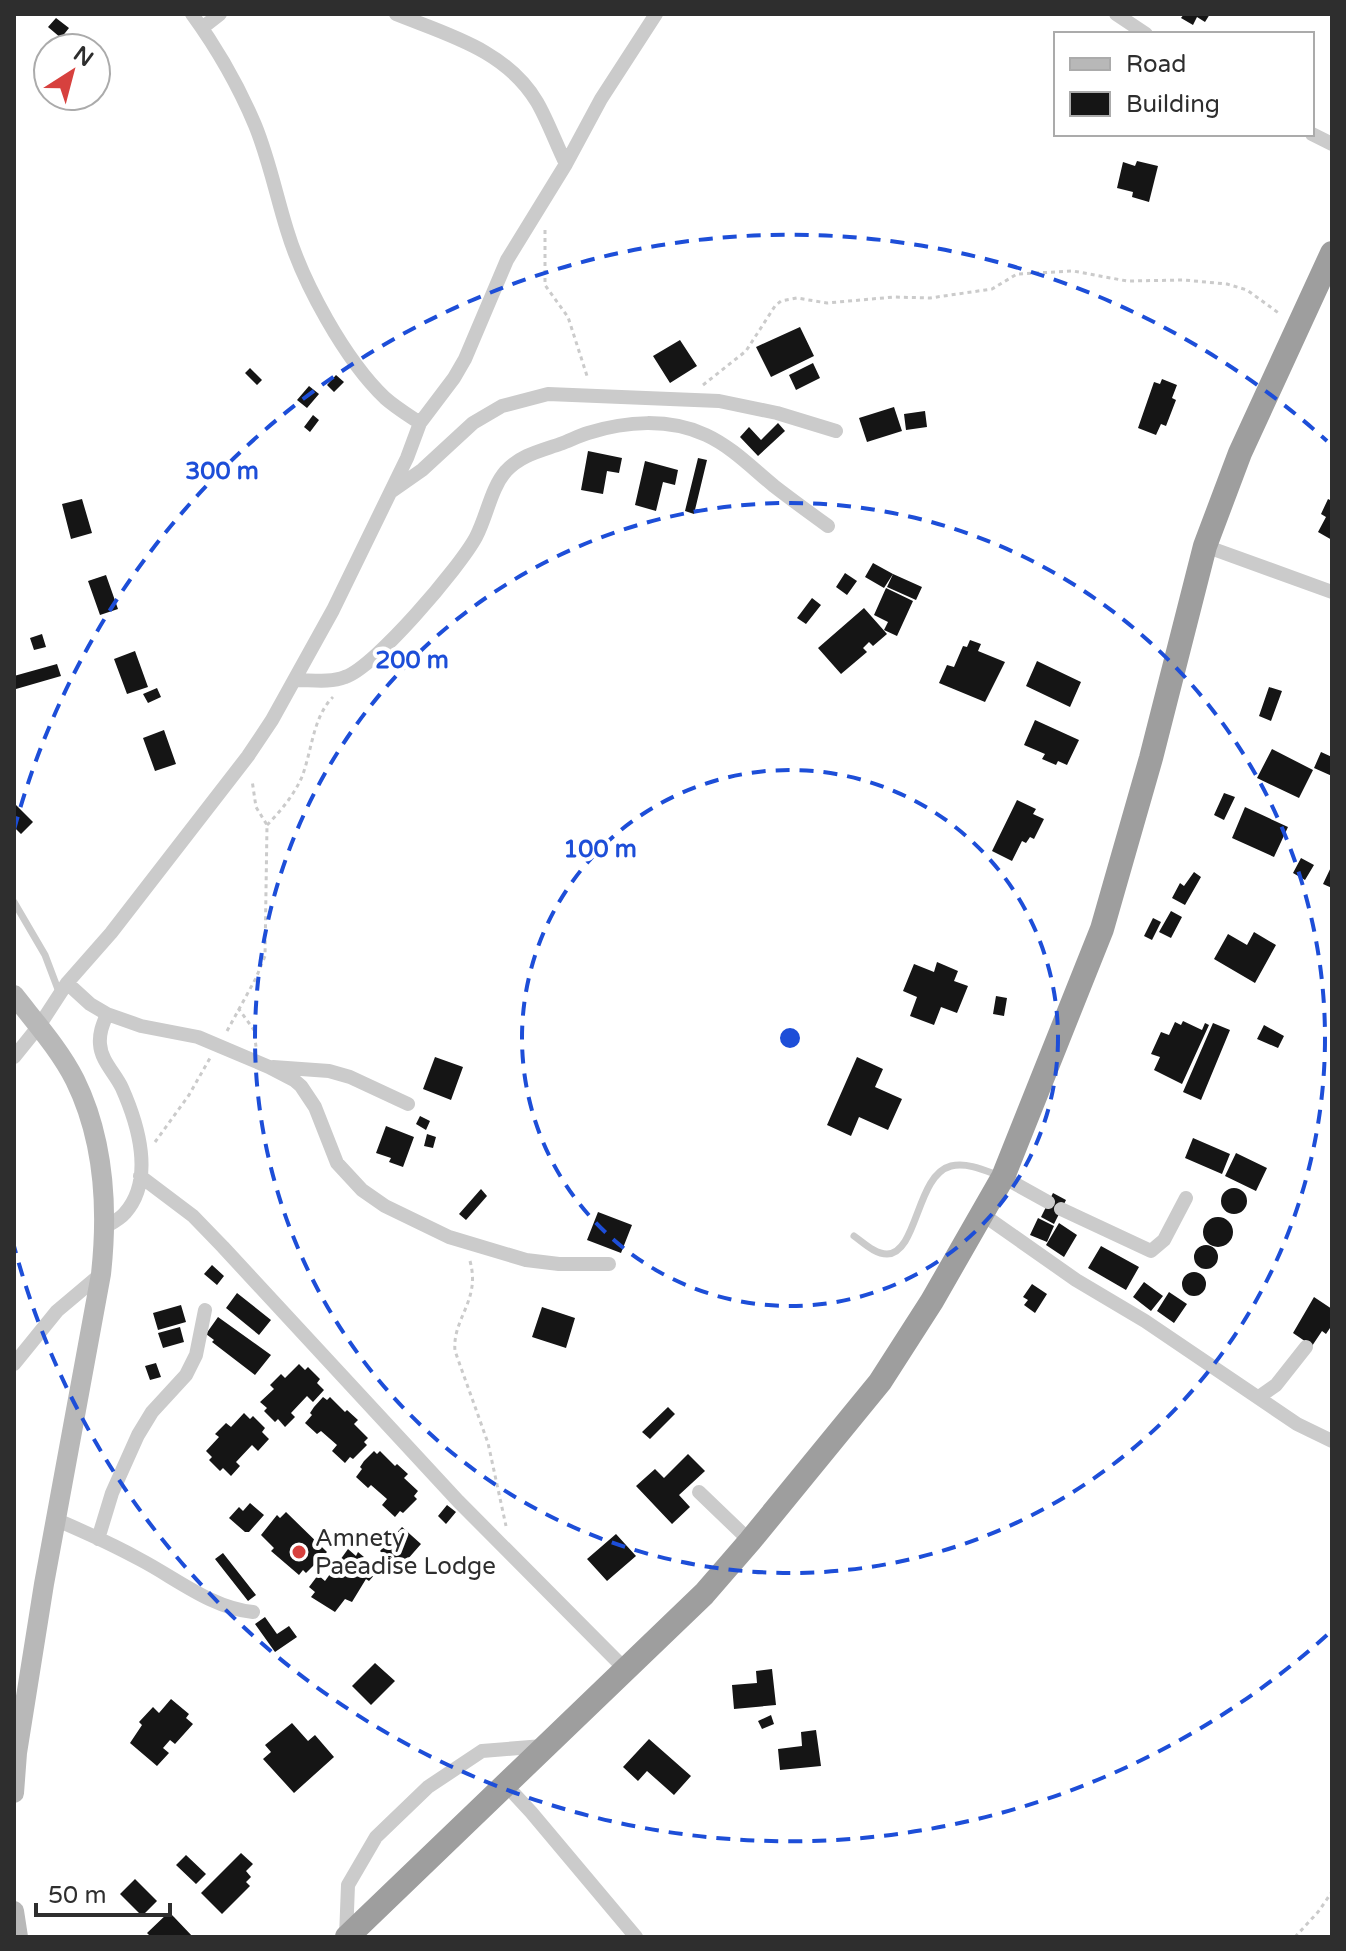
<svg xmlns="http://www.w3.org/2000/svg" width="1346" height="1951" viewBox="0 0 1346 1951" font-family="'Varela Round',sans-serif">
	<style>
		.building { fill: #151515 }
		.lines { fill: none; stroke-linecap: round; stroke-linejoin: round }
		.path { stroke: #cbcbcb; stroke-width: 3; stroke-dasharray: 4 4; stroke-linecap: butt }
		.service { stroke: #cbcbcb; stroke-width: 7 }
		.minor { stroke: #cbcbcb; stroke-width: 14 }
		.secondary { stroke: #b8b8b8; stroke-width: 20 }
		.trunk { stroke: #9e9e9e; stroke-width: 24 }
		.ring { fill: none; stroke: #1d4ed8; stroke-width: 4; stroke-dasharray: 14 10 }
		.poi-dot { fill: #d7413e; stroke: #fff; stroke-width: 3 }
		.labels { text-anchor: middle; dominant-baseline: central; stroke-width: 8; stroke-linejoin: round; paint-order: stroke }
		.poi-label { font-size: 24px; fill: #2e2e2e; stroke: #fff; text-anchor: start }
		.centre { fill: #1d4ed8; stroke: #fff; stroke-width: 4 }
		.ring-label { font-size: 24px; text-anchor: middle; font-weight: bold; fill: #1d4ed8; stroke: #fff; stroke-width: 8; stroke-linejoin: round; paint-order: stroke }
	</style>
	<rect width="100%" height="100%" fill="#fff"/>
	<path class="building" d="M 1184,14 L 1210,14 L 1205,22 L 1197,17 L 1193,25 L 1181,18 Z
		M 56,18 L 69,28 L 61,38 L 48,27 Z
		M 1137,161 L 1158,166 L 1149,202 L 1132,197 L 1133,192 L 1117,188 L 1123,162 L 1135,166 Z
		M 800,327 L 814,356 L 771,377 L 756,347 Z
		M 680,340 L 697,366 L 670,383 L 653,356 Z
		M 813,363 L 820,378 L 796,390 L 789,375 Z
		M 250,368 L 262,380 L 257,385 L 245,373 Z
		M 336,375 L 344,382 L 334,392 L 327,385 Z
		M 1162,379 L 1177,385 L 1172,398 L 1176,400 L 1166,426 L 1161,424 L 1156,435 L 1138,428 L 1154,382 L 1160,384 Z
		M 309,386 L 319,394 L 307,408 L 297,400 Z
		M 894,407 L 902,431 L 867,442 L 859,418 Z
		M 925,411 L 927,427 L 906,430 L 904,414 Z
		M 313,415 L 319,420 L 310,432 L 304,427 Z
		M 778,423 L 785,431 L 758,456 L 740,437 L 749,427 L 761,440 Z
		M 588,451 L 622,458 L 619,473 L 607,471 L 603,494 L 581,490 Z
		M 698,458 L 707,460 L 694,514 L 685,511 Z
		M 645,461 L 678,470 L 675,485 L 663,482 L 656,511 L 635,505 Z
		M 82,499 L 92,533 L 71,539 L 62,504 Z
		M 1328,499 L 1332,501 L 1332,540 L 1318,532 L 1326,517 L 1321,514 Z
		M 873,563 L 893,574 L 884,588 L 865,577 Z
		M 845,573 L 857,581 L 847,595 L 836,587 Z
		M 893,574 L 922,587 L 916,600 L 887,587 Z
		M 106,575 L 118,609 L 100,615 L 88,581 Z
		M 886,588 L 913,601 L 897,636 L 884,630 L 888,622 L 874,615 Z
		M 812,598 L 821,605 L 806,624 L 797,618 Z
		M 864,608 L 887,634 L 873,646 L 869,642 L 863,648 L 867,652 L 841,674 L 818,648 Z
		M 42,634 L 46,647 L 34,650 L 30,638 Z
		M 970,640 L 981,644 L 978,651 L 1005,662 L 985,702 L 939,683 L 947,665 L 954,667 L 963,646 L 967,647 Z
		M 135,651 L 148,687 L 127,694 L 114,659 Z
		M 1037,661 L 1081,682 L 1070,707 L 1026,686 Z
		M 57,664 L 61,676 L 16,689 L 14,676 Z
		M 1269,687 L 1282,691 L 1271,721 L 1259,716 Z
		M 157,688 L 161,697 L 148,703 L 143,694 Z
		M 1035,720 L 1079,740 L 1067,765 L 1058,761 L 1056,765 L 1042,759 L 1045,754 L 1024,745 Z
		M 164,730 L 176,764 L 155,771 L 143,738 Z
		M 1272,749 L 1313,770 L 1299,798 L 1257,778 Z
		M 1321,752 L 1332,757 L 1332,776 L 1314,768 Z
		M 1224,793 L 1235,797 L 1224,820 L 1214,815 Z
		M 1017,800 L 1036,809 L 1033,814 L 1044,819 L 1034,839 L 1030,837 L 1026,843 L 1022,841 L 1012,861 L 992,851 Z
		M 14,803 L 33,822 L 21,834 L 14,827 Z
		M 1245,807 L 1288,827 L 1274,857 L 1232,838 Z
		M 1301,858 L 1314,865 L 1305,880 L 1293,873 Z
		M 1332,865 L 1332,888 L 1323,884 Z
		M 1194,872 L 1201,877 L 1185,905 L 1172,898 L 1180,883 L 1184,886 Z
		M 1171,911 L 1182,917 L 1171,938 L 1159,932 Z
		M 1153,918 L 1161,922 L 1152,940 L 1144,936 Z
		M 1254,932 L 1276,945 L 1255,983 L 1214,959 L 1228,934 L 1247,945 Z
		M 937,962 L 958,971 L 954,981 L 968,986 L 957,1013 L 941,1007 L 934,1025 L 910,1016 L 917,997 L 903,991 L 914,964 L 934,972 Z
		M 996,996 L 1007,998 L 1004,1016 L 993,1014 Z
		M 1183,1021 L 1202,1030 L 1205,1023 L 1209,1025 L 1182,1084 L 1154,1070 L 1160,1057 L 1151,1054 L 1161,1032 L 1169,1035 L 1175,1022 L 1181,1025 Z
		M 1213,1023 L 1230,1030 L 1201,1100 L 1183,1092 Z
		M 1264,1025 L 1284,1036 L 1278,1048 L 1257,1039 Z
		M 435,1057 L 463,1067 L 451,1100 L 423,1089 Z
		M 857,1057 L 883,1069 L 875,1087 L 902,1099 L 888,1130 L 859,1117 L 851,1136 L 827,1125 Z
		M 420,1116 L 430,1121 L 426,1130 L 416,1124 Z
		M 386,1126 L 414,1137 L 403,1167 L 389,1162 L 391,1158 L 376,1153 Z
		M 427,1134 L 436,1137 L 433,1148 L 424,1146 Z
		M 1193,1138 L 1230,1154 L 1222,1174 L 1185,1158 Z
		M 1236,1153 L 1267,1168 L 1256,1191 L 1225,1176 Z
		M1221 1201a13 13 0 1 1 26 0a13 13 0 1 1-26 0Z
		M 481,1189 L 487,1196 L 466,1220 L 459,1214 Z
		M 1053,1193 L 1066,1200 L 1054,1224 L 1041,1217 Z
		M 598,1212 L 632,1225 L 621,1253 L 587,1240 Z
		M1203 1232a15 15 0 1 1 30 0a15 15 0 1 1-30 0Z
		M 1038,1218 L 1054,1226 L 1047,1242 L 1030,1235 Z
		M 1059,1223 L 1077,1235 L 1064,1257 L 1046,1245 Z
		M1194 1257a12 12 0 1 1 24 0a12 12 0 1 1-24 0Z
		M 1101,1246 L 1139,1267 L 1126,1290 L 1088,1268 Z
		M 212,1265 L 224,1276 L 217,1285 L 204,1274 Z
		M1182 1284a12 12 0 1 1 24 0a12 12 0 1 1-24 0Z
		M 1144,1282 L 1163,1296 L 1151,1311 L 1133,1297 Z
		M 1032,1284 L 1047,1294 L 1035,1313 L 1024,1305 L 1028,1300 L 1023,1297 Z
		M 1169,1292 L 1187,1304 L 1174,1323 L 1157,1311 Z
		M 237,1293 L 271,1320 L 259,1335 L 226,1308 Z
		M 1314,1297 L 1332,1309 L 1332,1325 L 1326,1334 L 1322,1331 L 1312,1346 L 1293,1333 Z
		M 181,1305 L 186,1322 L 158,1330 L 153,1313 Z
		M 542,1307 L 575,1318 L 566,1348 L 532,1337 Z
		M 218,1317 L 271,1355 L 255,1375 L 212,1342 L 214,1340 L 206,1334 Z
		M 180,1327 L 184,1342 L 163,1348 L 158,1333 Z
		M 156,1363 L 161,1377 L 150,1380 L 145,1366 Z
		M 299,1364 L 305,1370 L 308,1367 L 320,1379 L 317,1383 L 324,1390 L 313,1402 L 307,1396 L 291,1413 L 295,1417 L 285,1427 L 278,1419 L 275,1422 L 264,1411 L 267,1408 L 260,1402 L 274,1389 L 270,1385 L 281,1374 L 285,1378 Z
		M 323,1397 L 327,1400 L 330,1397 L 345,1412 L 347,1410 L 358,1420 L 354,1424 L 368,1438 L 364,1442 L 367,1445 L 353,1459 L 350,1457 L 345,1463 L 332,1451 L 337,1445 L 321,1431 L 317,1434 L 305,1423 L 312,1415 L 310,1413 L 314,1407 Z
		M 668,1407 L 675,1414 L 650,1439 L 642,1432 Z
		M 244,1413 L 250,1419 L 253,1416 L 265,1428 L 262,1432 L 269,1439 L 258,1451 L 252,1445 L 236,1462 L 240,1466 L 231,1476 L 223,1468 L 220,1471 L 209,1460 L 212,1457 L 206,1451 L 219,1437 L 215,1434 L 226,1423 L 231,1427 Z
		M 374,1451 L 377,1454 L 380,1451 L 395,1466 L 397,1464 L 408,1474 L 404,1478 L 418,1491 L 414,1496 L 417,1499 L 403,1513 L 400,1511 L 395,1517 L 382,1505 L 387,1499 L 371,1485 L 368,1488 L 356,1477 L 362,1469 L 360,1467 L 364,1461 Z
		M 688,1454 L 705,1471 L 679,1495 L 690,1507 L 672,1524 L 636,1486 L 655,1469 L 664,1478 Z
		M 250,1503 L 264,1515 L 249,1532 L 245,1532 L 229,1518 L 239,1507 L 243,1511 Z
		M 447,1505 L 456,1512 L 446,1524 L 438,1516 Z
		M 286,1512 L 327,1552 L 306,1573 L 303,1570 L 299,1575 L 271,1551 L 274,1548 L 261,1535 L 277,1515 L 280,1518 Z
		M 402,1527 L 421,1544 L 399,1569 L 380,1551 Z
		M 616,1534 L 636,1556 L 607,1581 L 587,1559 Z
		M 348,1549 L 356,1556 L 358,1552 L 370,1562 L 367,1566 L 376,1573 L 369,1581 L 366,1579 L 352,1602 L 345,1599 L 335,1612 L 311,1597 L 315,1592 L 309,1587 L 318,1575 L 325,1581 Z
		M 223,1553 L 256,1595 L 248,1601 L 215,1559 Z
		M 265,1617 L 277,1634 L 289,1626 L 297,1637 L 275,1652 L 255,1624 Z
		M 375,1663 L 395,1681 L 371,1705 L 352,1686 Z
		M 772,1669 L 776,1705 L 734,1709 L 732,1685 L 757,1683 L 756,1671 Z
		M 171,1699 L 189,1714 L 186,1718 L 193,1724 L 175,1744 L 170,1740 L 163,1748 L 169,1753 L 157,1766 L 130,1743 L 142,1725 L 139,1722 L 153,1707 L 159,1713 Z
		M 771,1715 L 774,1724 L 762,1729 L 758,1721 Z
		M 292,1723 L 308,1741 L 315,1735 L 334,1757 L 294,1793 L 263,1759 L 271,1752 L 265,1745 Z
		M 816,1730 L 821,1766 L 780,1770 L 778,1749 L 802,1746 L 801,1732 Z
		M 649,1739 L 691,1776 L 674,1795 L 647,1771 L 638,1781 L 623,1767 Z
		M 241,1853 L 253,1864 L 246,1871 L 251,1877 L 246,1882 L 250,1886 L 222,1914 L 201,1893 Z
		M 186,1855 L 206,1874 L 196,1884 L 176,1865 Z
		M 135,1879 L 157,1901 L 142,1916 L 120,1894 Z
		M 169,1912 L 174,1917 L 193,1937 L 151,1937 L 147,1933 Z"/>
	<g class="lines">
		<path class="path" d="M 545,230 L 545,285 L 568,317 L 588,379
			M 703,385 L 746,351 L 775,306 L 781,301 L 797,298 L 827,303 L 894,297 L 930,298 L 992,289 L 1017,274 L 1073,271 L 1127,281 L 1184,280 L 1227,284 L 1247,290 L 1280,314
			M 267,825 C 280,812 293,796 301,779 C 312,753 312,718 333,697
			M 238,1008 L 254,1030 L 256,1047
			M 227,1031 L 256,978 L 265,956 L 267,825 L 256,807 L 252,780
			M 155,1142 L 189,1095 L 210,1058
			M 470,1261 C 481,1301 452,1318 455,1351 L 488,1443 L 506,1526
			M 1295,1937 L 1318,1912 L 1332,1892"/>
		<path class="service" d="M 14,902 L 45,955 L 59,992
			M 854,1236 C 864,1243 875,1254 887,1254 C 918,1253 916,1175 951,1166 C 968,1162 986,1171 1000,1176"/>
		<path class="minor" d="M 192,14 C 216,47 239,87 255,125 C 269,159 276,195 287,230 C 303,283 345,360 385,398 C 395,407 408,415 420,423
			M 396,14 C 448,35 506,50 537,102 C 548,121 556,144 566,164
			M 1116,14 L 1146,34
			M 202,28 L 220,14
			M 1312,134 L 1332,144
			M 392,491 L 422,470 L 473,423 L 502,406 L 548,394 L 719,401 L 777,413 L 836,431
			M 1205,546 L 1332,592
			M 296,680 C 312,680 330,683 345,677 C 375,667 460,567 476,537 C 487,516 491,488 506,471 C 521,455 540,451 560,444 C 569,441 578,436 588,433 C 626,421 669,418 706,435 C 732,447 752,468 774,486 C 792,500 810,513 828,526
			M 67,983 L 90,1004 L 107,1014 L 141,1026 L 198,1037 L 269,1067 L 294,1080 L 301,1086 L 315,1107 L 337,1163 L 362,1190 L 385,1206 L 449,1237 L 526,1260 L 559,1264 L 609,1264
			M 14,1057 L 39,1026 L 67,983 L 111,933 L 248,756 L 272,720 L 333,610 L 407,458 L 420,423 L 454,378 L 465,359 L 507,260 L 566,164 L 601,99 L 656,14
			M 273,1067 L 329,1071 L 350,1077 L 408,1104
			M 140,1176 L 193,1216 L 223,1247 L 458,1501 L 625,1669
			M 1003,1177 L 1048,1202
			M 1061,1209 L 1151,1251 L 1164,1240 L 1186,1198
			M 982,1214 L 1076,1280 L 1145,1321 L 1297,1424 L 1332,1441
			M 105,1227 C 112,1223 120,1219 125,1213 C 155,1179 138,1124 122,1088 C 115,1073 101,1061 100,1044 C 99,1033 103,1024 107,1014
			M 14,1364 L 57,1311 L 101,1274
			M 1259,1397 L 1276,1385 L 1306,1347
			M 699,1492 L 750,1541
			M 57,1520 C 85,1532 114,1545 141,1560 C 177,1579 212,1608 253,1612
			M 98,1539 L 112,1493 L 138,1435 L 152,1412 L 186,1375 L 196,1355 L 205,1310
			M 505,1784 L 531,1812 L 636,1937
			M 346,1937 L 348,1885 L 376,1837 L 428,1787 L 482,1751 L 543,1746"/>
		<path class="secondary" d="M 14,995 C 35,1022 60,1050 75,1080 C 104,1139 108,1210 101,1274 L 44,1584 L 17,1753 L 14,1793
			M 14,1911 L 18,1937"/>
		<path class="trunk" d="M 347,1937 L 704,1594 L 750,1541 L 880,1382 L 932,1301 L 1003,1177 L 1102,929 L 1151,758 L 1205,546 L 1240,453 L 1332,253"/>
	</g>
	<g class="ring">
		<circle cx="790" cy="1038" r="268"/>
		<circle cx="790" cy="1038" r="535"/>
		<path d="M1327 1635A803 803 0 0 1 14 1246M14 830A803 803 0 0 1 1327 441"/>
	</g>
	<circle class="poi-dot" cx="299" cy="1552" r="8"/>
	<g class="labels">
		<g class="poi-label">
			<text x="315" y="1538">Amnety<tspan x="315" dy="28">Paeadise Lodge</tspan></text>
		</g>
	</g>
	<circle cx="790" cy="1038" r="12" class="centre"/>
	<g class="ring-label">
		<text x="222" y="479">300 m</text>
		<text x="412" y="668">200 m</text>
		<text x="600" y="857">100 m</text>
	</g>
	<rect width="1346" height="1951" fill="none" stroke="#2e2e2e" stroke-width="32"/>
	<rect x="1054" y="32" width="260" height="104" fill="#ffffff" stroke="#ababab" stroke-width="2"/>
	<rect x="1070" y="58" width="40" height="12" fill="#b8b8b8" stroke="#ababab" stroke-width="2"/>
	<text x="1126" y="72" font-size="24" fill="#2e2e2e">Road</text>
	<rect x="1070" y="92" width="40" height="24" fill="#151515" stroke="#ababab" stroke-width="2"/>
	<text x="1126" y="112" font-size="24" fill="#2e2e2e">Building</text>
	<g transform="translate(72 72) rotate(36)"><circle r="38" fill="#ffffff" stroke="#ababab" stroke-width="2"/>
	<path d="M0-6L14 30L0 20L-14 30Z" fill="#d7413e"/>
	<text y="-12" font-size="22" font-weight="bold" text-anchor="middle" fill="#2e2e2e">N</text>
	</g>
	<path d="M36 1903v12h134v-12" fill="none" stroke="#2e2e2e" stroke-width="4"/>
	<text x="48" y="1903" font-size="24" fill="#2e2e2e" stroke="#ffffff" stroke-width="6" paint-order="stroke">50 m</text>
</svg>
